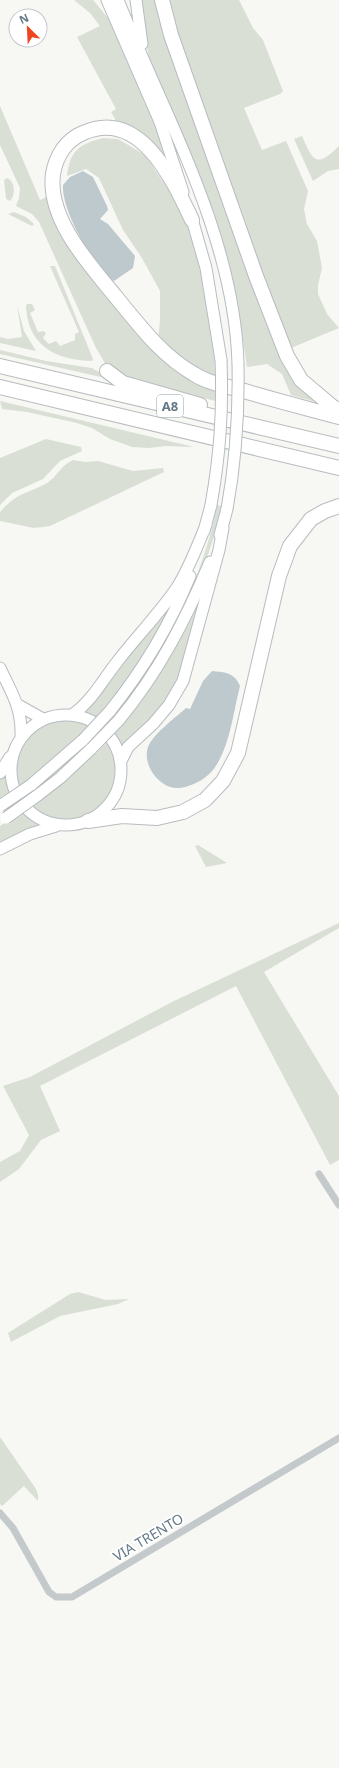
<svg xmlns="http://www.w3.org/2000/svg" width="339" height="1768" viewBox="0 0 339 1768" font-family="'Noto Sans',sans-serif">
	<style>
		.green { fill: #d9dfd4 }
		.water { fill: #bdc9cd }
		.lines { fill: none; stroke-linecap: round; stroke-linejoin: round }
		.secondary-casing { stroke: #b6bcc0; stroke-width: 13 }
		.motorway-casing { stroke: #b8bcbf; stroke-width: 16 }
		.minor { stroke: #c4c9cc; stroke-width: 7 }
		.secondary { stroke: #fff; stroke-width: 11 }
		.motorway { stroke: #fff; stroke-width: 14 }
		.secondary-bridge-casing { stroke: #b6bcc0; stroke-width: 13; stroke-linecap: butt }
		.secondary-bridge { stroke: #fff; stroke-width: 11 }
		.labels { text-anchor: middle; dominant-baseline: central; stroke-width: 4; stroke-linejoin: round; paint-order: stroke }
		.shield { fill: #fff; stroke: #92a1ab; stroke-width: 1 }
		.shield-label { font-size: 13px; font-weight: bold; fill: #647987 }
		.street-label { font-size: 14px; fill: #647987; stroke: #fff }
	</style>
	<rect width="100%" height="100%" fill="#f7f7f4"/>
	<path class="green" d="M 74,0 L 93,0 L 113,24 L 135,73 L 175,174 L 119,126 L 111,112 L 116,109 L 77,37 L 100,26 L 90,13 Z
		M 140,0 L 159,0 L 284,357 L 330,406 L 291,395 L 282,374 L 267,364 L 247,367 L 237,299 L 218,231 L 150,65 Z
		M 170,0 L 239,0 L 253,28 L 263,40 L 283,91 L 280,94 L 244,108 L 262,150 L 286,141 L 308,191 L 304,209 L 307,224 L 317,241 L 322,268 L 318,285 L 318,294 L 327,314 L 339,328 L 291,348 L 261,272 L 219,148 L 181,49 Z
		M 0,106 L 40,200 L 51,195 L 144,337 L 216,388 L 216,401 L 128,381 L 106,365 L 96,348 L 39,222 L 32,214 L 16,206 L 19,198 L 20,188 L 0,145 Z
		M 302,136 C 313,161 316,169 339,146 L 339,169 L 328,171 L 313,181 L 294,139 Z
		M 103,138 L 118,139 L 145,155 L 184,213 L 206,290 L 214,343 L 215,379 L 203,375 L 158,342 L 160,320 L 160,291 L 142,258 L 123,230 L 99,178 L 86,169 L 67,176 C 70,151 79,144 103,138 Z
		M 7,178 C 15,181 16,195 10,201 L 6,199 L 4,180 Z
		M 14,212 L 26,217 L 34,224 L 32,226 L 8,214 Z
		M 50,266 L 55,266 L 93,359 L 92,361 C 56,360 28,346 26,307 L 27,304 L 32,304 L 35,310 L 30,313 L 38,332 L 43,331 L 46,333 L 43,338 L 49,344 L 56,341 L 60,346 L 75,340 L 75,334 L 79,332 Z
		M 17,305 L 24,331 L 36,351 L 0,343 L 0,337 L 8,339 L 22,337 Z
		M 0,350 L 46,361 L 92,368 L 104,375 L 105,378 L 0,354 Z
		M 0,401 L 194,447 L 166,446 L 149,448 L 132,447 L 110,439 L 92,428 L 77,423 L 27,412 L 2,409 Z
		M 46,439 L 81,447 L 82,451 L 60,461 L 43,479 L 12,493 L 0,505 L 0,458 Z
		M 73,460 L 85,462 L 98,461 L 133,471 L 163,468 L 164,472 L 50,526 L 34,528 L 0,521 L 0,512 C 19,491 25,495 47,483 C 58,476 59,467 73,460 Z
		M 217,505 L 221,506 L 219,521 L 204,567 L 160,658 L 117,717 L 114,712 C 163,654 203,581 217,505 Z
		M 178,593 L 156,640 L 106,709 L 105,708 L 95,719 L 83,713 Z
		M 201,596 L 177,683 L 164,705 L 121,750 L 113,735 L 123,725 L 122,723 C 153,683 181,643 201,596 Z
		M 57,719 L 73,719 L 90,724 L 79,736 L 80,738 L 18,789 C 5,756 25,728 57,719 Z
		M 87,741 L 90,746 L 38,792 L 34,788 L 49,777 Z
		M 108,741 C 113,753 118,764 116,777 C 109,819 60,831 29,806 L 95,751 L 97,753 Z
		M 4,774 L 11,794 L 0,802 L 0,779 Z
		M 22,811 L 31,820 L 41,824 L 40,826 L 0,846 L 0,826 Z
		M 198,845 L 227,863 L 206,867 L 195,846 Z
		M 339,923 L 339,928 L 264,972 L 339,1096 L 339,1160 L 330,1165 L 236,986 L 40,1086 L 60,1131 L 41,1140 L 19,1169 L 0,1182 L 0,1162 L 20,1151 L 29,1135 L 3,1086 L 30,1077 L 172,1002 Z
		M 78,1292 L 106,1300 L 129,1299 L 118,1304 L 60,1316 L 11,1342 L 8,1333 L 70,1294 Z
		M 0,1437 L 36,1489 L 38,1495 L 38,1501 L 24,1486 L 2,1506 L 0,1504 Z"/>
	<path class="water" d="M 83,171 L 93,177 L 107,206 L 108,210 L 100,219 L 108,224 L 135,256 L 133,268 L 114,281 C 94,268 61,210 63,185 L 70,177 Z
		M 212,671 C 225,672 235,673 240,686 C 233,713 230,748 213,770 C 205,780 188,789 175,788 C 158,786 142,764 148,747 C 153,734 175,718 186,708 L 190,709 L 203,681 Z"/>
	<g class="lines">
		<defs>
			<path id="secondary" d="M 107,0 L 160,122 L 183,192
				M 118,0 C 165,117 234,235 238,363
				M 136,0 L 142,44
				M 190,212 L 206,268 L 221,360
				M 204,531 L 211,505
				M 220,535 L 227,509
				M 0,668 C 12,694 22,707 21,737
				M 18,705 L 43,719
				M 110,711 C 143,670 170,625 190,576
				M11 770a55 55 0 1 1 110 0a55 55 0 1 1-110 0Z
				M 72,715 C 92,701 102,681 117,662 C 136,637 158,615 176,589 C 189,569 197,547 206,525
				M 119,720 C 159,672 186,619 210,562
				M 121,761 L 128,747 L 153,724 L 169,705 L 183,681 L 219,550 L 223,528
				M 0,773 L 10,757
				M 31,785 L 83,740
				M 38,795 L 60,778 L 92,748
				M 0,849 L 30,834 L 56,826"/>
			<path id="motorway" d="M 162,0 L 171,35 L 256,276 L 287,356 L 301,380 L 333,407 L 339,410
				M 192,220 C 173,180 140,107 83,133 C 66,140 56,156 53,174 C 47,219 90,265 116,297 C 140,326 161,355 194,374 C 208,383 225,386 241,390 C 273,400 306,408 339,417
				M 0,366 L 339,446
				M 107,371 L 123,383 L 200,405
				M 0,387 L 339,468
				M 88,821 L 122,816 L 157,818 L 183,812 L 205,800 L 223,781 L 238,753 L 279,576 L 290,546 L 311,519 L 325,511 L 339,506"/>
		</defs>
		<use href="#secondary" class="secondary-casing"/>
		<use href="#motorway" class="motorway-casing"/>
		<path class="minor" d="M 319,1174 L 339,1205
			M 0,1513 L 13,1528 L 49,1592 L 56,1597 L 72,1597 L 339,1438"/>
		<use href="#secondary" class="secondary"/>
		<use href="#motorway" class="motorway"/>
		<defs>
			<path id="secondary-bridge" d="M 211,505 C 220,454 223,412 221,360
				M 227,509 C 236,460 239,413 238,363
				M 83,740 L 110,711
				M 92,748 L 119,720
				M 0,806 L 31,785
				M 6,818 L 38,795"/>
		</defs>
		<use href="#secondary-bridge" class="secondary-bridge-casing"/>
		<use href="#secondary-bridge" class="secondary-bridge"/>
	</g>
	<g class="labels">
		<rect class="shield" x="157" y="395" width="26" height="22" rx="3"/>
		<g class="shield-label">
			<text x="170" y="406">A8</text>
		</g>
		<g class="street-label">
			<text transform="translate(148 1537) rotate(-31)">VIA TRENTO</text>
		</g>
	</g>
	<g transform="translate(28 28) rotate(336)"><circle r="19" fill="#ffffff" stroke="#c1c9cf"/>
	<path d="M0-3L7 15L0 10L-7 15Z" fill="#ed461e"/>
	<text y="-6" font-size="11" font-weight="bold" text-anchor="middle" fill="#647987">N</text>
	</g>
</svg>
